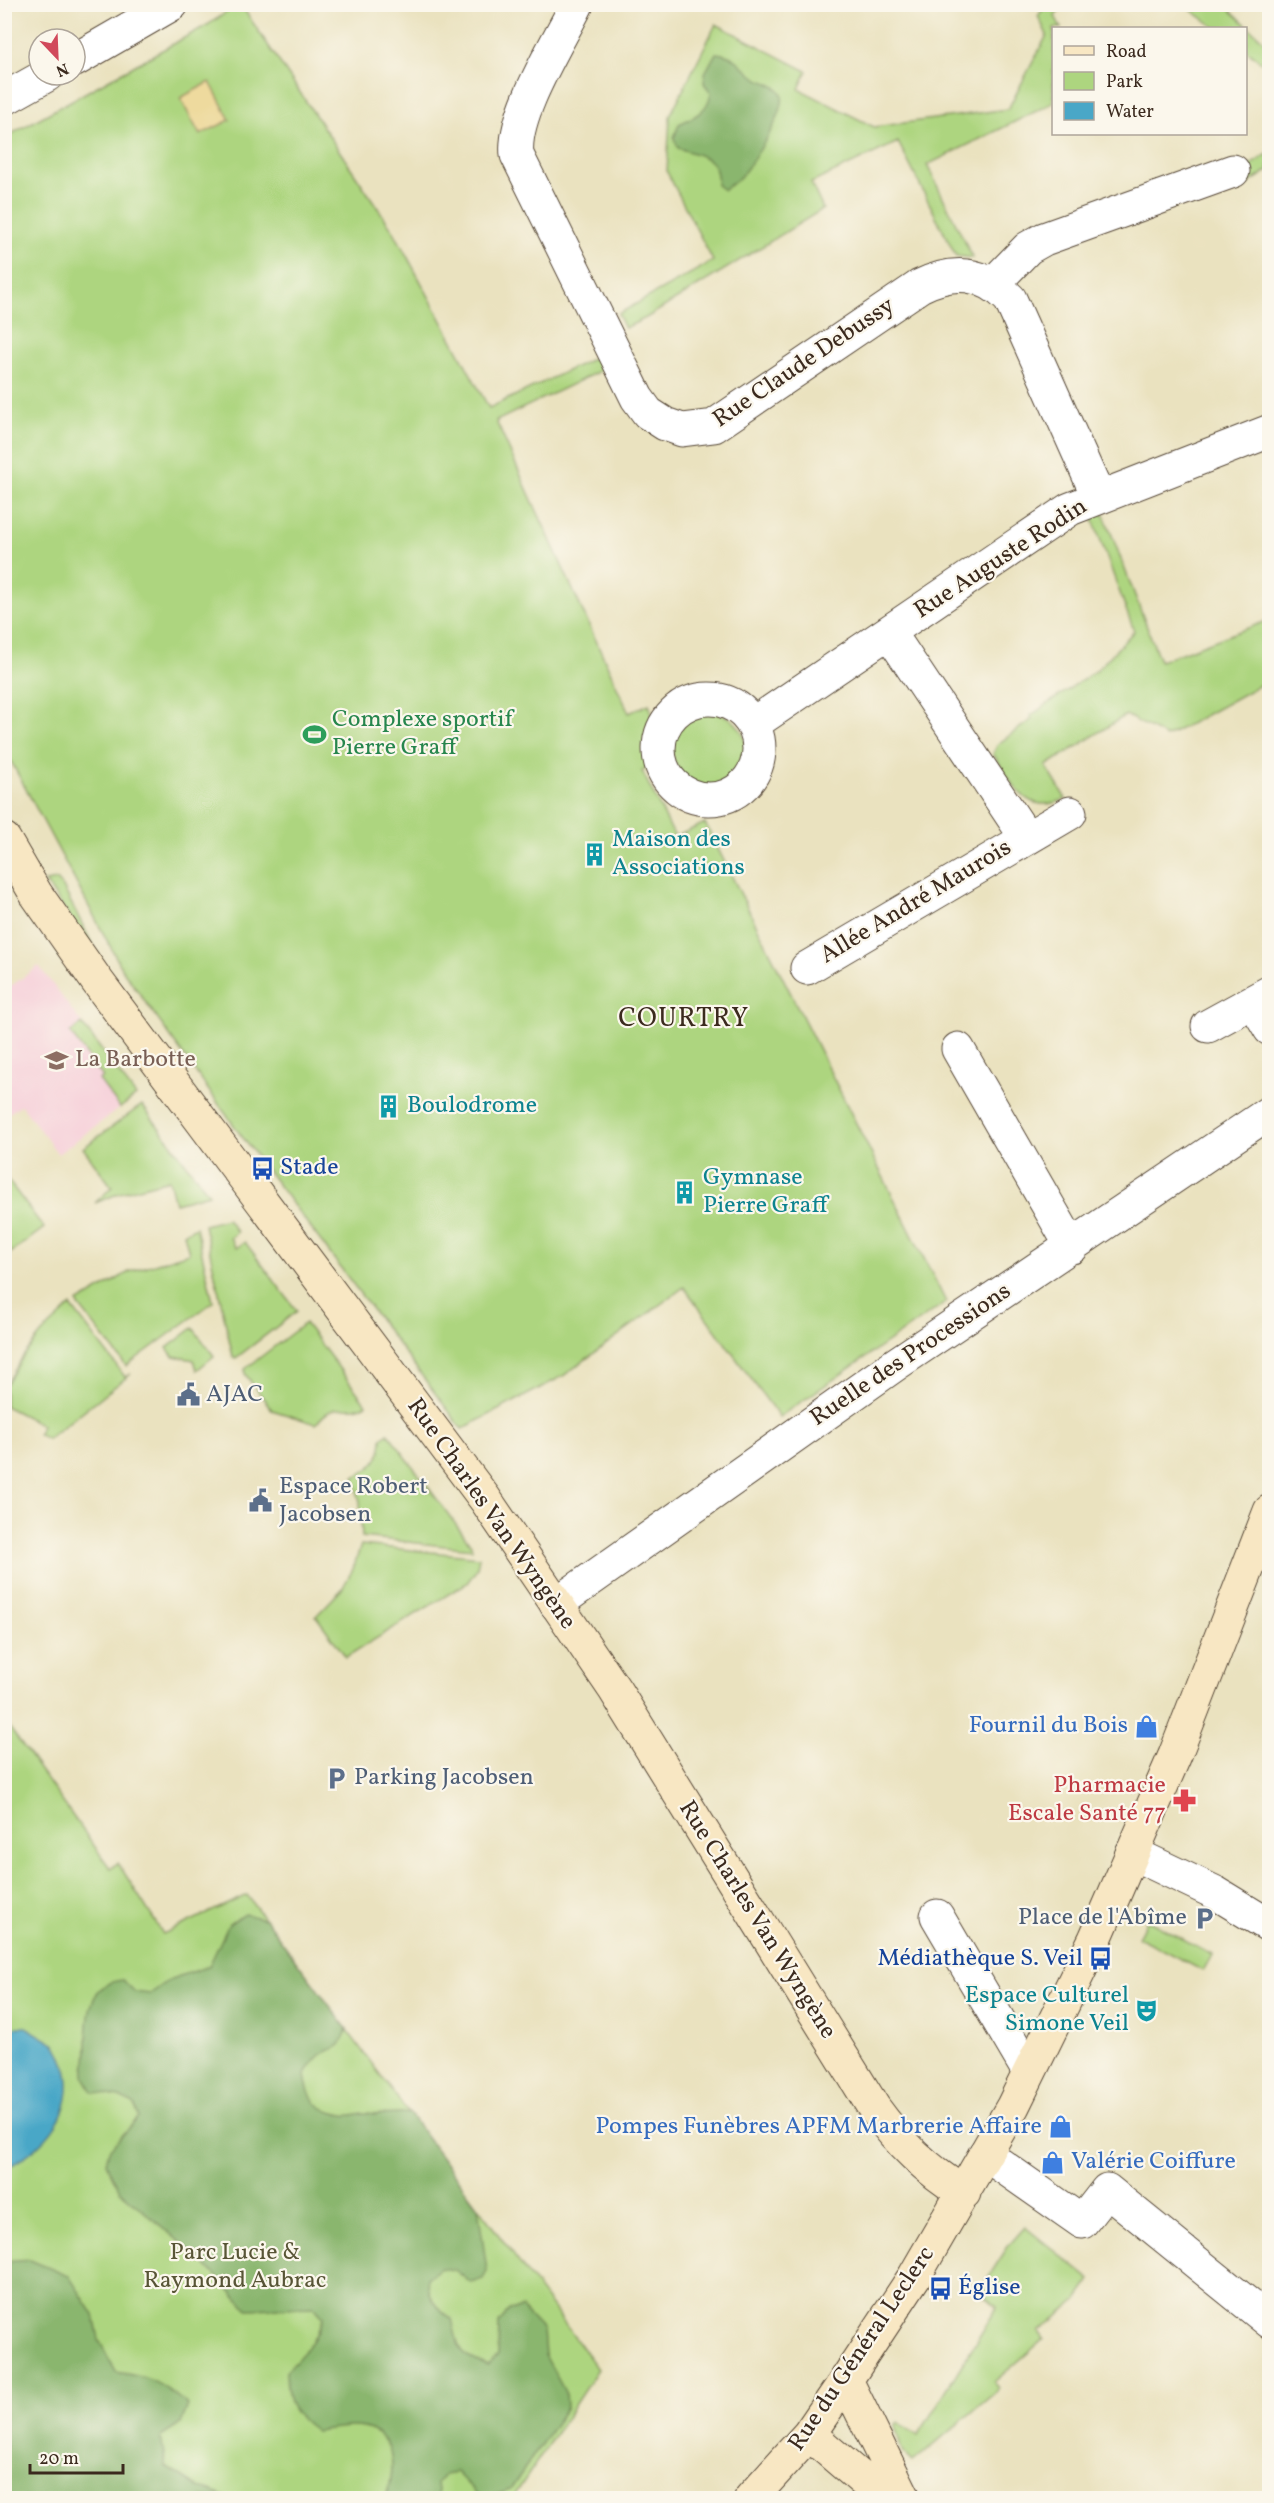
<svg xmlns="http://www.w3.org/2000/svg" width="1274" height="2503" viewBox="0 0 1274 2503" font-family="Vollkorn,serif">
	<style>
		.built { fill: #f6cfd9 }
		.green { fill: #add57f; stroke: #74804e; stroke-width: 1.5 }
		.forest { fill: #8ab66e; stroke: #627046; stroke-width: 1.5 }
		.sand { fill: #eeda9e; stroke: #94825e; stroke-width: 1.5 }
		.water { fill: #49a7c7; stroke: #426872; stroke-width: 1.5 }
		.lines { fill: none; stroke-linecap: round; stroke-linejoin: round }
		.street-casing { stroke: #554636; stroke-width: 35 }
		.secondary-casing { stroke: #554636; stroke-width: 35 }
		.street { stroke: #fff; stroke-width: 33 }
		.secondary { stroke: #f8e7c3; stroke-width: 33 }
		.labels { text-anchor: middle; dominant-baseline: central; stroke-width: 4.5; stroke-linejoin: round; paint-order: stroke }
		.street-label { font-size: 24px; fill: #3b2a1e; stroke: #fbf7ec }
		.leisure-label { font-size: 24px; fill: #27864d; stroke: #fbf7ec; text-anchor: start }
		.culture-label { font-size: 24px; fill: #0d838f; stroke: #fbf7ec; text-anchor: start }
		.education-label { font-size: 24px; fill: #785e54; stroke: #fbf7ec; text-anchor: start }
		.transit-label { font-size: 24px; fill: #164399; stroke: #fbf7ec; text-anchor: start }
		.service-label { font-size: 24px; fill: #4e5e75; stroke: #fbf7ec; text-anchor: start }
		.shop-label { font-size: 24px; fill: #366cbe; stroke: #fbf7ec; text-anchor: end }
		.health-label { font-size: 24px; fill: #be3a42; stroke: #fbf7ec; text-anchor: end }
		.park-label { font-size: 24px; fill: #585536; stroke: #fbf7ec }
		.quarter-label { font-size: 27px; letter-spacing: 1.5px; fill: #3b2a1e; stroke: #fbf7ec }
	</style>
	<rect width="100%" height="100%" fill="#fbf7ec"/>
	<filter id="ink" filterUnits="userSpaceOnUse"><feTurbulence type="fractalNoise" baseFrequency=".0167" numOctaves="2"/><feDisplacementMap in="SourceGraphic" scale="12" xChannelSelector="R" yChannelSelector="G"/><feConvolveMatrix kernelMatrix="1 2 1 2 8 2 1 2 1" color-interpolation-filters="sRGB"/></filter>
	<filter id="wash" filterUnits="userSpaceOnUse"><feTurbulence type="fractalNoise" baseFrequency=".008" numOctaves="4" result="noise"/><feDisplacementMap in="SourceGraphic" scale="24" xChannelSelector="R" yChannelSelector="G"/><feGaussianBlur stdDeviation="1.35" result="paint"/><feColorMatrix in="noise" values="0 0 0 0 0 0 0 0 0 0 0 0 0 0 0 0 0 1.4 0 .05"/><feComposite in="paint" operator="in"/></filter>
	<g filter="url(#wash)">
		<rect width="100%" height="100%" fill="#eae2bf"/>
		<path class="built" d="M 39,966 L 136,1096 L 58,1154 L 21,1105 L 5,1116 L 4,991 Z"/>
		<path class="green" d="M 237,5 L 241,5 L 394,232 L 489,408 L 598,356 L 604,369 L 496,421 L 629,713 L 649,704 C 657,722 646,743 651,766 L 642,771 L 675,837 L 705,823 L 946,1302 L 779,1417 L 684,1287 L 563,1376 L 462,1429 L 240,1134 L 124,972 L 5,750 L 4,138 L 209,24 Z
			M 1046,5 L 1063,5 L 1055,16 L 1061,28 L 1054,28 L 1053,103 L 927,165 L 973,258 L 956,256 L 898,142 L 811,183 L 823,209 L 646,318 L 625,328 L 618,314 L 713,261 L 667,172 L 670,116 L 716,24 L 807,71 L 799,89 L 874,127 L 1008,109 L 1047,35 L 1038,16 Z
			M 1184,5 L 1225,5 L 1269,46 L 1269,68 L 1246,50 L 1246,28 L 1216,28 Z
			M 1269,153 L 1269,170 L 1246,185 L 1241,171 Z
			M 1103,512 L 1160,661 L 1269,620 L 1269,637 L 1262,641 L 1269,655 L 1269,680 L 1166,737 L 1126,715 L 1046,766 L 1066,799 C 1024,817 1014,784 993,754 L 998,744 L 1032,719 L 1030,716 L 1097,670 L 1134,631 L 1092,517 Z
			M672 749a37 37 0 1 1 74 0a37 37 0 1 1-74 0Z
			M 57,880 L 63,887 L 101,961 L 45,882 Z
			M 82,1024 L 136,1096 L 120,1108 L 99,1080 L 103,1077 L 70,1033 Z
			M 142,1105 L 209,1194 L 175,1203 L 169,1180 L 120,1193 L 95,1203 L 112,1187 L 83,1148 Z
			M 4,1175 L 44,1228 L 5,1257 L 4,1257 Z
			M 227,1219 L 237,1232 L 230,1238 L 236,1248 L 245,1242 L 297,1311 L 236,1358 L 233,1357 L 204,1225 Z
			M 196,1227 L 213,1302 L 126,1366 L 77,1303 L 129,1272 L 189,1253 L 184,1233 Z
			M 71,1306 L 125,1377 L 131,1374 L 47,1439 L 38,1434 L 42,1425 L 5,1406 L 5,1386 L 24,1355 L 42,1333 Z
			M 305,1323 L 366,1404 C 348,1415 336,1398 316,1424 L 272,1410 L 245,1374 L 245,1369 Z
			M 193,1328 L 214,1356 L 197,1370 L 194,1360 L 173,1356 L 167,1348 Z
			M 388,1433 L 471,1545 L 472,1549 L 362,1537 L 360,1502 L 354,1477 C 372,1469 382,1459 382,1438 Z
			M 361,1545 L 479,1557 L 477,1569 L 467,1583 L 346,1657 L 316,1616 L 342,1589 L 353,1569 Z
			M 4,1720 L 110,1868 L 118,1863 L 163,1934 L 247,1895 L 598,2369 L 513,2498 L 5,2498 Z
			M 1147,1920 L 1212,1955 L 1203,1971 L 1138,1937 Z
			M 1025,2227 L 1091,2280 L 1077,2300 L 1039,2332 L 1044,2339 L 994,2382 L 999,2388 L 998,2390 L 913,2462 L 902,2451 L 895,2426 L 898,2422 L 918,2436 L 998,2306 L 978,2293 L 1009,2245 Z"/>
		<path class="forest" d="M 716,53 C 738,56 738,64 754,76 C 763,83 775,83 781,93 C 790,108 750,167 739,178 C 734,183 728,186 724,190 L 717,185 C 720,156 700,156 678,148 L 674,138 L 679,124 C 695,117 708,111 711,93 L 704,83 L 705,73 Z
			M 244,1914 L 265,1919 L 347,2029 C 339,2055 335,2044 320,2055 C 314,2060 309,2069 305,2075 C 308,2099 318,2111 343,2115 C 351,2117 359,2112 367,2113 C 382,2115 394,2115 409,2113 L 478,2207 L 487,2271 L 483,2279 L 471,2283 L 455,2270 L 441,2268 L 427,2278 C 428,2297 437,2308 452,2319 C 458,2346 458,2356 487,2365 L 498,2356 L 499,2323 L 509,2310 L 522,2308 L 543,2330 L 545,2355 L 565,2392 L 566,2408 L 510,2490 L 486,2498 L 476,2493 L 456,2472 L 444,2474 L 437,2483 L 439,2498 L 385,2498 C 394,2477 398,2444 373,2431 C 357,2423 333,2429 316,2431 C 290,2413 287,2403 286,2371 C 302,2355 317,2340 323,2317 L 314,2307 L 248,2309 L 201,2260 L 120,2191 L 106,2163 L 109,2150 L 139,2117 L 134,2104 L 119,2097 L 93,2092 L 84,2077 C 92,2044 76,1983 123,1980 L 135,1992 L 150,1994 L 171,1979 L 209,1966 L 229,1924 Z
			M 30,2260 L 69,2276 L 94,2315 L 99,2340 L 116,2372 C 151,2377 160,2383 188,2405 L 181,2424 L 161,2437 L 166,2467 L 194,2485 L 228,2498 L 5,2498 L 5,2262 Z"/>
		<path class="sand" d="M 210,82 L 230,120 L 200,135 L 180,98 Z"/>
		<path class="water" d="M 17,2027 L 26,2027 L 56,2045 C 88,2100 52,2143 5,2169 L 5,2030 Z"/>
	</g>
	<g filter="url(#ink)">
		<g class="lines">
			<defs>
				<path id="street" d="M 577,4 C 558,43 512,114 517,155 L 637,398 L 648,413 L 665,424 L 682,430 L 714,426 L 920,286 C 954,269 983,272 1010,299 L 1098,496
					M 75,60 L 172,4
					M 4,99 L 47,75
					M 994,283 L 1028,248 L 1044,239 L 1233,171
					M 889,632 L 1026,837
					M659 749a50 50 0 1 1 100 0a50 50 0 1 1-100 0Z
					M 753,724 L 1070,509 L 1270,431
					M 807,968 L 1070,813
					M 1254,1002 L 1270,1029
					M 1208,1026 L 1270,992
					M 958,1049 L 1072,1247
					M 556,1604 L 896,1364 L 1270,1112
					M 1132,1853 L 1216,1893 L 1270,1926
					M 937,1916 L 1029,2072
					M 985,2154 L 1082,2222 L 1107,2190 L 1270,2322"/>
				<path id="secondary" d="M 4,839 L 36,894 L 97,981 L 485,1499 L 615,1690 L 874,2108 C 900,2144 926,2169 964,2193
					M 846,2380 L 904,2498
					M 809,2434 L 884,2498
					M 751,2498 L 809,2434 L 846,2380 L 914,2277 L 1013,2106 L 1095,1939 L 1175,1755 L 1270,1511"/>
			</defs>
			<use href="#street" class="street-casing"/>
			<use href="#secondary" class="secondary-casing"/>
			<use href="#street" class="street"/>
			<use href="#secondary" class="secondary"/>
		</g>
	</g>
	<defs>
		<symbol id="stadium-bare" viewBox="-9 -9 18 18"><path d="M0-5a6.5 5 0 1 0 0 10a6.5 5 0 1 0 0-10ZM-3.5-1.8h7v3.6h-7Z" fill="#2e9e5b" stroke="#fbf7ec" stroke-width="2.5" paint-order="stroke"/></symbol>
		<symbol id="building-bare" viewBox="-9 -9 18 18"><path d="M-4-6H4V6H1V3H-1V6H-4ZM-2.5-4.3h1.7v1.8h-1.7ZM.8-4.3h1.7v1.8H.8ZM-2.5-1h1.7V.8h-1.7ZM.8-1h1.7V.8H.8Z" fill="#0f9aa8" stroke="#fbf7ec" stroke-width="2.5" paint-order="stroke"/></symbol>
		<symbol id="school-bare" viewBox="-9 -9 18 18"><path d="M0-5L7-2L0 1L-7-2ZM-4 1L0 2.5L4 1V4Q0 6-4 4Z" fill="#8d6e63" stroke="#fbf7ec" stroke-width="2.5" paint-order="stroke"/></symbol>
		<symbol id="bus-bare" viewBox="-9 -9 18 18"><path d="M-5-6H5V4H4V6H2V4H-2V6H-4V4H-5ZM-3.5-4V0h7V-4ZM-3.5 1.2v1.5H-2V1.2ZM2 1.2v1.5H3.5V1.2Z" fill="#1a4fb4" stroke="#fbf7ec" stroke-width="2.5" paint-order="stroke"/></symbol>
		<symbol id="civic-bare" viewBox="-9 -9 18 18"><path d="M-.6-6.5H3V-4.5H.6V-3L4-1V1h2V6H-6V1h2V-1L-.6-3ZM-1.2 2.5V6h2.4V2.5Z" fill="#5c6f8a" stroke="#fbf7ec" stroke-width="2.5" paint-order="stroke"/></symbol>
		<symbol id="shop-bare" viewBox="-9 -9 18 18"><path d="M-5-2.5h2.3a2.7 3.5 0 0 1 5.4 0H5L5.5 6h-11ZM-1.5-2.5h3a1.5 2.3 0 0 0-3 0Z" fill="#3f7fe0" stroke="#fbf7ec" stroke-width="2.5" paint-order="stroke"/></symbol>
		<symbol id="parking-bare" viewBox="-9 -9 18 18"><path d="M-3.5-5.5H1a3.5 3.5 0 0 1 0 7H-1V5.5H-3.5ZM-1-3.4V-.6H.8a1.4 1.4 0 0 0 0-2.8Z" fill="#5c6f8a" stroke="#fbf7ec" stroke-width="2.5" paint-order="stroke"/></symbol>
		<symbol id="pharmacy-bare" viewBox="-9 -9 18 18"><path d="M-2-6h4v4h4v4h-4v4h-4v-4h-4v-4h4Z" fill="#e0444e" stroke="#fbf7ec" stroke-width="2.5" paint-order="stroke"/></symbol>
		<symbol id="theatre-bare" viewBox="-9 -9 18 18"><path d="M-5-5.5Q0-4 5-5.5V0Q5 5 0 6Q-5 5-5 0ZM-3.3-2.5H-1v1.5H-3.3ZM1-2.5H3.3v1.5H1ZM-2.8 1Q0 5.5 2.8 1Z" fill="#0f9aa8" stroke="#fbf7ec" stroke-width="2.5" paint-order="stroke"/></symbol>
	</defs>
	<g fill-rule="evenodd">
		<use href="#stadium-bare" x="298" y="718" width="33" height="33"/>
		<use href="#building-bare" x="578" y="838" width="33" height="33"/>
		<use href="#school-bare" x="40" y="1044" width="33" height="33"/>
		<use href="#building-bare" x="372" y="1090" width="33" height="33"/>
		<use href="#bus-bare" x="246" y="1152" width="33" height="33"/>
		<use href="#building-bare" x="668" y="1176" width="33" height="33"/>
		<use href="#civic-bare" x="172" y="1378" width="33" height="33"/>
		<use href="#civic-bare" x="244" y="1484" width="33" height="33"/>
		<use href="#shop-bare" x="1130" y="1710" width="33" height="33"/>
		<use href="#parking-bare" x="320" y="1762" width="33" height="33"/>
		<use href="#pharmacy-bare" x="1168" y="1784" width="33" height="33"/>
		<use href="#parking-bare" x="1188" y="1902" width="33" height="33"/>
		<use href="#bus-bare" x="1084" y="1942" width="33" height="33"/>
		<use href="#theatre-bare" x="1130" y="1994" width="33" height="33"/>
		<use href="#shop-bare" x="1044" y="2110" width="33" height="33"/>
		<use href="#shop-bare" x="1036" y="2146" width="33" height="33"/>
		<use href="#bus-bare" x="924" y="2272" width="33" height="33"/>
	</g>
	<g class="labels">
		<g class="street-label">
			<text transform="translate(804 363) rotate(-34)">Rue Claude Debussy</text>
			<text transform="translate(1001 559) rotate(-33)">Rue Auguste Rodin</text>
			<text transform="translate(916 902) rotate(-31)">Allée André Maurois</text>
			<text transform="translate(911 1355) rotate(-34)">Ruelle des Processions</text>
			<text transform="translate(491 1514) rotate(55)">Rue Charles Van Wyngène</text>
			<text transform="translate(757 1920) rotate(58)">Rue Charles Van Wyngène</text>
			<text transform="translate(862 2349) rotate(-56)">Rue du Général Leclerc</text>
		</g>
		<g class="leisure-label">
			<text x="332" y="720">Complexe sportif<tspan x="332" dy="28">Pierre Graff</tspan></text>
		</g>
		<g class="culture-label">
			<text x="612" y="840">Maison des<tspan x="612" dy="28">Associations</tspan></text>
			<text x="407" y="1106">Boulodrome</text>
			<text x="703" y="1178">Gymnase<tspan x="703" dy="28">Pierre Graff</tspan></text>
			<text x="1129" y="1996" text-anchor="end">Espace Culturel<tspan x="1129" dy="28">Simone Veil</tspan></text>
		</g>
		<g class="education-label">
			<text x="75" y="1060">La Barbotte</text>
		</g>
		<g class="transit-label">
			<text x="280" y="1168">Stade</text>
			<text x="1083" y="1959" text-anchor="end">Médiathèque S. Veil</text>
			<text x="958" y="2288">Église</text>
		</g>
		<g class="service-label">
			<text x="206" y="1395">AJAC</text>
			<text x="279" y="1487">Espace Robert<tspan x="279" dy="28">Jacobsen</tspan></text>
			<text x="354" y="1778">Parking Jacobsen</text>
			<text x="1187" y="1918" text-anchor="end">Place de l'Abîme</text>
		</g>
		<g class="shop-label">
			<text x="1128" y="1726">Fournil du Bois</text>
			<text x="1042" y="2127">Pompes Funèbres APFM Marbrerie Affaire</text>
			<text x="1071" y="2162" text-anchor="start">Valérie Coiffure</text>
		</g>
		<g class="health-label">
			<text x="1166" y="1786">Pharmacie<tspan x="1166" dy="28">Escale Santé 77</tspan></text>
		</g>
		<g class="park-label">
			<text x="235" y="2253">Parc Lucie &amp;<tspan x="235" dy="28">Raymond Aubrac</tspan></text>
		</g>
		<g class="quarter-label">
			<text x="684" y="1019">COURTRY</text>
		</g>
	</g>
	<rect width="1274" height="2503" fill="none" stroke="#fbf7ec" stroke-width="24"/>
	<rect x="1052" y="27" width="195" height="108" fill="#fbf7ec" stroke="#aea59a" stroke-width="1.5"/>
	<rect x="1064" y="46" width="30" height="9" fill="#f8e7c3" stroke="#aea59a" stroke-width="1.5"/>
	<text x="1106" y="57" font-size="18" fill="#3b2a1e">Road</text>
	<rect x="1064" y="72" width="30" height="18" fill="#add57f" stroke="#aea59a" stroke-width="1.5"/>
	<text x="1106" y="87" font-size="18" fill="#3b2a1e">Park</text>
	<rect x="1064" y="102" width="30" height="18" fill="#49a7c7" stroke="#aea59a" stroke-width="1.5"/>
	<text x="1106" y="117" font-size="18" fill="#3b2a1e">Water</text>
	<g transform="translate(57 57) rotate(157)"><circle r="28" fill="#fbf7ec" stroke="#aea59a" stroke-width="1.5"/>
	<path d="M0-4.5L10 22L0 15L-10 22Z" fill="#d1495b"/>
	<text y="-9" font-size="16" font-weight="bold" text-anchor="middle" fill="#3b2a1e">N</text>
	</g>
	<path d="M30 2464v9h93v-9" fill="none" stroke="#3b2a1e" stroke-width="3"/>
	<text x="39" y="2464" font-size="18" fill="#3b2a1e" stroke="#fbf7ec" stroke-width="4.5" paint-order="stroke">20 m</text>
</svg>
